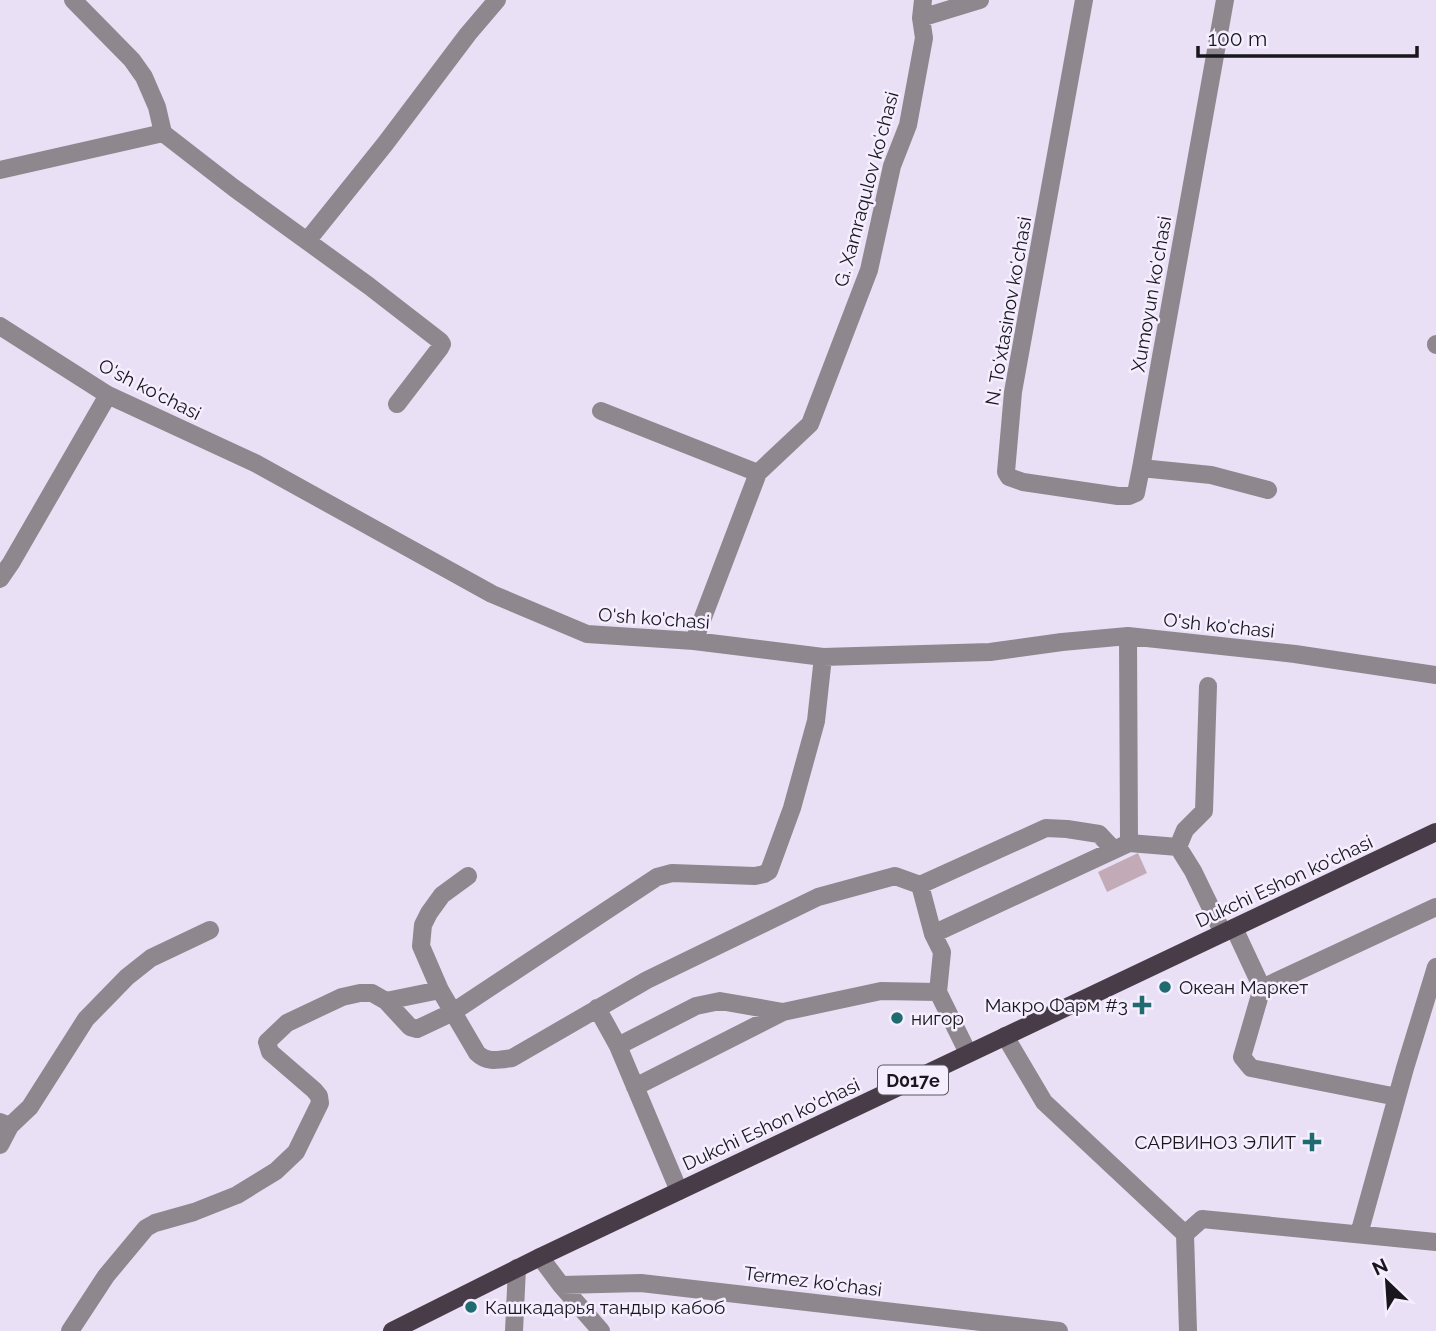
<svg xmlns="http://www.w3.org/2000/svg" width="1436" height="1331" viewBox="0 0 1436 1331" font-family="Raleway,sans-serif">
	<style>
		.green { fill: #c2abb6 }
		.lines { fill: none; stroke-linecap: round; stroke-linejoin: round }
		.minor { stroke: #8e878e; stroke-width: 18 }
		.major { stroke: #483c48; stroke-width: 18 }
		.poi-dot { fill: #1f6b6f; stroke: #f5eeff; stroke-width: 2.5 }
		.labels { text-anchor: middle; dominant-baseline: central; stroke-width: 5; stroke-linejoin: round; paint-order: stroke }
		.shield { fill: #f5eeff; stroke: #5b5761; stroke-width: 2 }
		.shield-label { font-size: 18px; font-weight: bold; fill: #19161d }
		.street-label { font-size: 19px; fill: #19161d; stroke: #f5eeff }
		.poi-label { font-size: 19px; fill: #19161d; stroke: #f5eeff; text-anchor: start }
	</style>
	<rect width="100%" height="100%" fill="#e9e0f5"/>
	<path class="green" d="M 1138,853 L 1147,873 L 1107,892 L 1098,872 Z"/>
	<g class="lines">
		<path class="minor" d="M 73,0 L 132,60 L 144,77 L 157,107 L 163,133 L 234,188 L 369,286 L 440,341 L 442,344 L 440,348 L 397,404
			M 1084,0 L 1013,392 L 1006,472 L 1009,477 L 1023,482 L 1118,496 L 1129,496 L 1136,493 L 1141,468
			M 1225,0 L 1141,468 L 1211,475 L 1268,490
			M 921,18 L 980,0
			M 0,170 L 163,133
			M 307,241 L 385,144 L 468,34 L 497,0
			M 0,326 L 108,395 L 255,463 L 492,594 L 587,634 L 694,641 L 823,657 L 990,652 L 1062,642 L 1128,636 L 1295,654 L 1436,675
			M 1436,345 L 1436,344
			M 601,411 L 758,473
			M 0,579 L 11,563 L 108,395
			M 1128,636 L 1129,843
			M 694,641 L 758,473 L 810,424 L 869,270 L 892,166 L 908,125 L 924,38 L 921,18 L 923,0
			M 1178,847 L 1185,830 L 1204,811 L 1208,686
			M 468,876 L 442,895 L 429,913 L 423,925 L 421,946 L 440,990 L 477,1053 C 487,1063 498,1060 512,1058 L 647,980 L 818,897 L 895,876 L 920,885 L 933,934 L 942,952 L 938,992 L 968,1053
			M 920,885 L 1046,828 L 1067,829 L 1099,834 L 1114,850
			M 1234,928 L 1262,988 L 1242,1057 L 1251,1068 L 1397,1097
			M 933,934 L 1129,843 L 1178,847 L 1193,871 L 1223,933
			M 1262,988 L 1436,907
			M 386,1001 L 440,990
			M 597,1008 L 618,1046 L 679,1191
			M 1005,1036 L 1044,1102 L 1185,1234
			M 618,1046 L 696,1006 L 720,1001 L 783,1012
			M 635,1087 L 783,1012 L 881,991 L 938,992
			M 0,1122 L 10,1126 L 0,1145
			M 10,1126 L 30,1107 L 86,1019 L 127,977 L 151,958 L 210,930
			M 1359,1234 L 1405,1068 L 1436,967
			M 540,1257 L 561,1285 L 601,1331
			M 561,1285 L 641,1283 L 1059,1331
			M 70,1331 L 106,1276 L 146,1228 L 155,1223 L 194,1212 L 237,1195 L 276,1171 L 296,1152 L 320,1103 L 319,1096 L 314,1090 L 270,1052 L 267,1042 L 287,1023 L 342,997 L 360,993 L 372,993 L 386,1001 L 410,1027 L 417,1029 L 453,1012 L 657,877 L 672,873 L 755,876 L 764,874 L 769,871 L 792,808 L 816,721 L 823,657
			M 514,1331 L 517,1268
			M 1188,1331 L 1185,1234 L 1202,1219 L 1436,1242"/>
		<path class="major" d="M 392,1331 L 540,1257 L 1436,832"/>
	</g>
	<g class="poi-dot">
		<circle cx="1165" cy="987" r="7"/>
		<path d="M1138.5 994.5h7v7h7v7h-7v7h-7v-7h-7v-7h7z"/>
		<circle cx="897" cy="1018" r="7"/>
		<path d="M1308.5 1131.5h7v7h7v7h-7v7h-7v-7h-7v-7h7z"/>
		<circle cx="471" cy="1307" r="7"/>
	</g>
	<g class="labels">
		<rect class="shield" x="878" y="1065.5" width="70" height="29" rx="5"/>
		<g class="shield-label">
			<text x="913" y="1080">D017e</text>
		</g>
		<g class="street-label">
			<text transform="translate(866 189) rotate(-75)">G. Xamraqulov koʻchasi</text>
			<text transform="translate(1151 294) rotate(-80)">Xumoyun koʻchasi</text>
			<text transform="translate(1008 311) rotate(-80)">N. Toʻxtasinov koʻchasi</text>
			<text transform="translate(150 389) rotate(27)">O'sh ko'chasi</text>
			<text transform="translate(654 618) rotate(4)">O'sh ko'chasi</text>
			<text transform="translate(1219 625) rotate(6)">O'sh ko'chasi</text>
			<text transform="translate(1284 881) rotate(-25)">Dukchi Eshon ko'chasi</text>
			<text transform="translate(771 1124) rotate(-25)">Dukchi Eshon ko'chasi</text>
			<text transform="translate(813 1281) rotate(7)">Termez ko'chasi</text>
		</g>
		<g class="poi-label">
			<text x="1179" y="987">Океан Маркет</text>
			<text x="1128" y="1005" text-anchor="end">Макро Фарм #3</text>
			<text x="911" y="1018">нигор</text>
			<text x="1296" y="1142" text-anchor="end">САРВИНОЗ ЭЛИТ</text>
			<text x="485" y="1307">Кашкадарья тандыр кабоб</text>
		</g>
	</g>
	<g transform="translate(1387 1282) rotate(335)" stroke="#f5eeff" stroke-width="5" paint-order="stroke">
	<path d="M0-5L12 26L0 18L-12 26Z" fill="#19161d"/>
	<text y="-10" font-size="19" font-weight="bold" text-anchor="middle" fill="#19161d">N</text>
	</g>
	<path d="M1198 46v10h219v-10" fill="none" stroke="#19161d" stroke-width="3.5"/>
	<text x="1208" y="46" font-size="21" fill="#19161d" stroke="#f5eeff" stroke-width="5" paint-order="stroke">100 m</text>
</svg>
